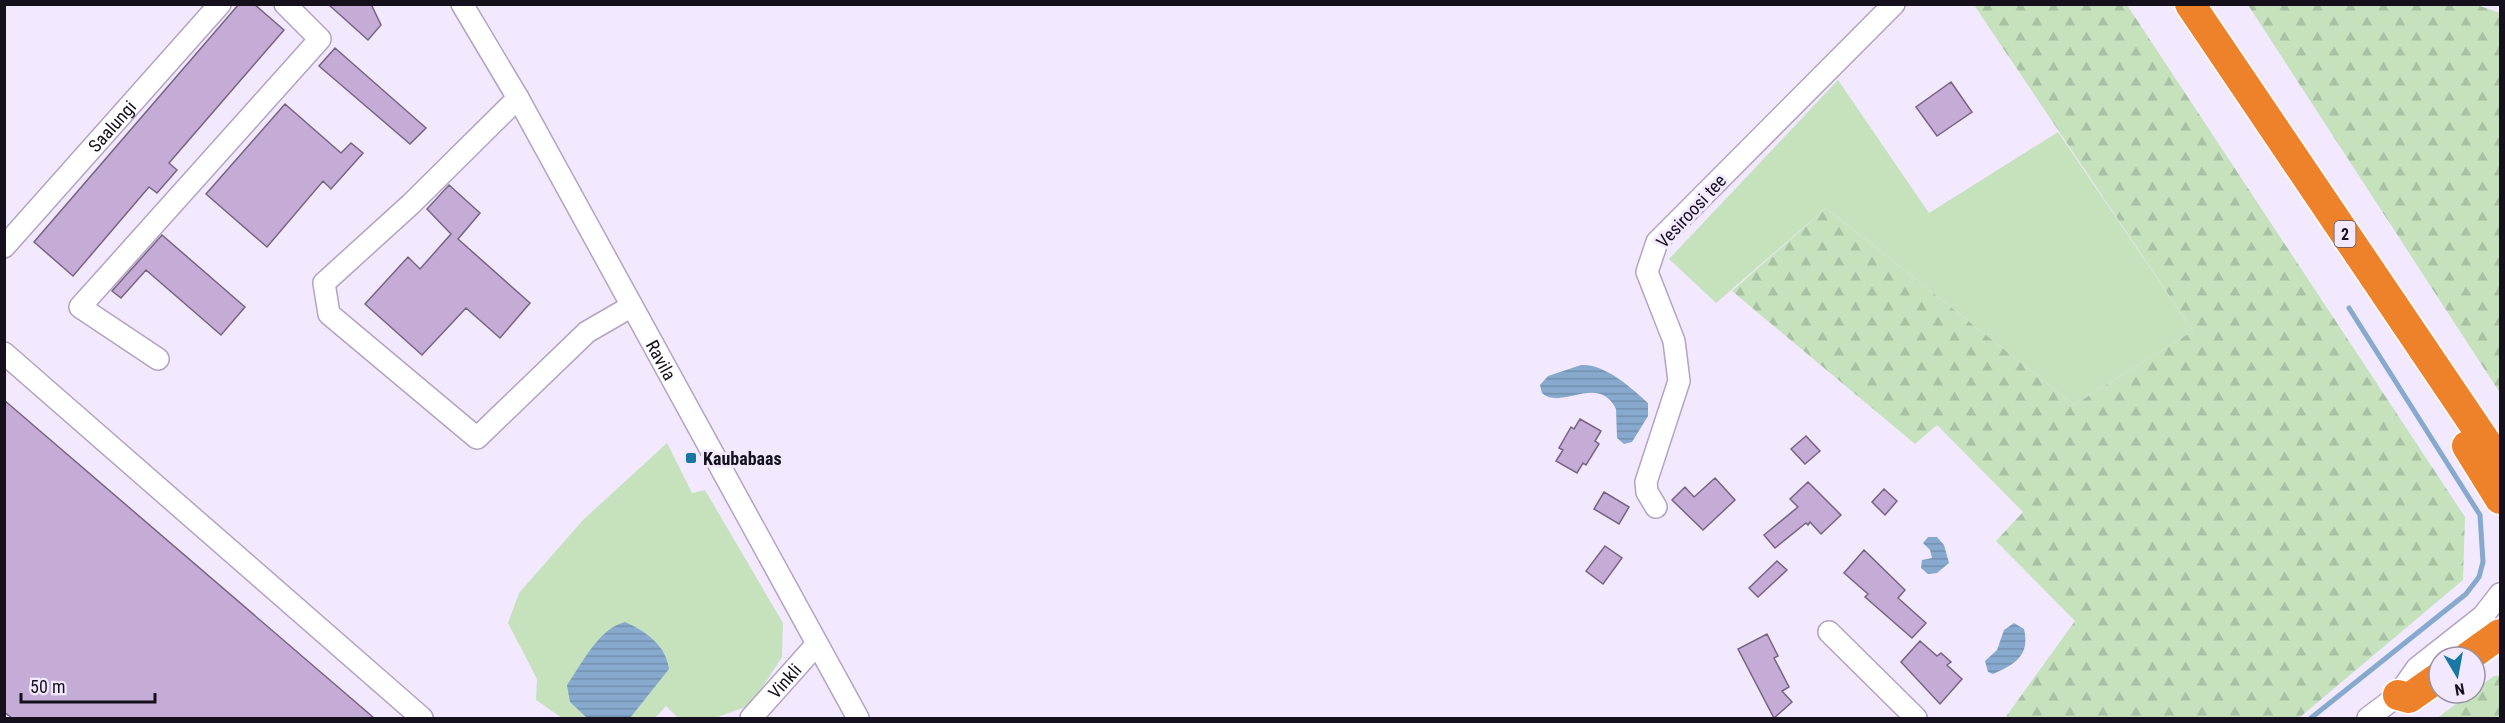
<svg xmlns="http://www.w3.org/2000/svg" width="2505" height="723" viewBox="0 0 2505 723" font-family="'Roboto Condensed',sans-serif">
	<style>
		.green { fill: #c5e2bd }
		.forest { fill: url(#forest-firs) }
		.water { fill: url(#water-rules) }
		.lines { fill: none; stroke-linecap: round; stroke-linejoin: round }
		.stream { stroke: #86a9cd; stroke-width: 5 }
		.building { fill: #c5acd7; stroke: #766482; stroke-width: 1.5 }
		.minor-casing { stroke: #b3a3c4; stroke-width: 24 }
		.highway-casing { stroke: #fff; stroke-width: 33 }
		.minor { stroke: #fff; stroke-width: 21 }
		.highway { stroke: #ee822a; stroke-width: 30 }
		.poi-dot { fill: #1878a5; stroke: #f2e9fe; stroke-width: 2 }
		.labels { text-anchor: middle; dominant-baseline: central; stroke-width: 6; stroke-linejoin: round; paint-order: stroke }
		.shield { fill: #f2e9fe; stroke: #585160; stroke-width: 1.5 }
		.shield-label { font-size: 16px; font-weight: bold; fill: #16101c }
		.street-label { font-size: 18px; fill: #16101c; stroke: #f2e9fe }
		.poi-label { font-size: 18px; font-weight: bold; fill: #16101c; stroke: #f2e9fe; text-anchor: start }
	</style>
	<defs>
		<pattern id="forest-firs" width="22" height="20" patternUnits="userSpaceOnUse" patternTransform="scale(1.5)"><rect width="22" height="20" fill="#c5e2bd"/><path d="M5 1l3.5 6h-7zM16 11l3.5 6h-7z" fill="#a8c1a2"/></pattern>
		<pattern id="water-rules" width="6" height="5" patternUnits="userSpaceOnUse" patternTransform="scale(1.5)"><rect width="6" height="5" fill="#86a9cd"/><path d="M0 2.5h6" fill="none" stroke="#7390af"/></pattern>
	</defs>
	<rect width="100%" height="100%" fill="#f2e9fe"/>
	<path class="green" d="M 1838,80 L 1929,213 L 2058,132 L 2193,331 L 2074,405 L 1826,208 L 1716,303 L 1669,259 Z
		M 667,443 L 692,493 L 705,490 L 783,623 L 782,657 L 751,705 L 715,718 L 678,718 L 666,706 L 655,718 L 562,718 L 536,700 L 537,679 L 508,623 L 519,593 L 583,520 Z"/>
	<path class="forest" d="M 2474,4 L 2500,13 L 2500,393 L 2248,5 Z
		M 1974,5 L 2127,5 L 2465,517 L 2463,580 L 2299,718 L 2005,718 L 2075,621 L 1996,541 L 2023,512 L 1937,425 L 1915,444 L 1732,291 L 1826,208 L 2074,405 L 2193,331 Z
		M 2500,675 L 2500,718 L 2437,718 L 2471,693 L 2475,693 L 2475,690 L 2494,676 Z"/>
	<path class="water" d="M 1581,365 C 1604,363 1632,388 1648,403 L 1648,416 L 1632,442 L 1624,444 L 1617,438 L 1616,409 C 1598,373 1561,411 1542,393 L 1540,385 L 1548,376 Z
		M 1928,537 L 1937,537 L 1944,545 L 1949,563 L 1937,573 L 1928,574 L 1921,568 L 1922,560 L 1932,558 L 1930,550 L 1923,543 Z
		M 625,622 C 645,631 666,645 669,669 L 630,718 L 587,718 L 570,702 L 567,685 C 582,664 598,629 625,622 Z
		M 2014,623 L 2024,629 C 2030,655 2016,664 1993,674 L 1988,672 L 1985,661 L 1997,650 L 2004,630 Z"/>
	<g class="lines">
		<path class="stream" d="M 2311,718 L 2466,594 L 2479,577 L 2483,562 L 2480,515 L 2349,308"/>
	</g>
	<path class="building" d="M 239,4 L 254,4 L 284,30 L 169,163 L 177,170 L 157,193 L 149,187 L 73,276 L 34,242 Z
		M 328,4 L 371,4 L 381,25 L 368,40 Z
		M 335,48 L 426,128 L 410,144 L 319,66 Z
		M 1951,82 L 1972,112 L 1937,136 L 1916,107 Z
		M 285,104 L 341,153 L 351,143 L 363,153 L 331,189 L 323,181 L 267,247 L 206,194 Z
		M 449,185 L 480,213 L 458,239 L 530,303 L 500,338 L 466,308 L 422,355 L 365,304 L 408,257 L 420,269 L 451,234 L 427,209 Z
		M 162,235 L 245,307 L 221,335 L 146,270 L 121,298 L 112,291 Z
		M 4,400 L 374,718 L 12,718 L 4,712 Z
		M 1580,419 L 1601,431 L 1595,441 L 1599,444 L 1586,465 L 1583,463 L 1577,473 L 1556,461 L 1563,450 L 1559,448 L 1571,427 L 1574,429 Z
		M 1806,436 L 1820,451 L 1805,464 L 1791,449 Z
		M 1715,478 L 1735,500 L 1703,530 L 1672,500 L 1685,487 L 1694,497 Z
		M 1808,482 L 1841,515 L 1821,534 L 1810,522 L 1808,525 L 1806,523 L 1775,548 L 1764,535 L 1798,507 L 1790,499 Z
		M 1884,489 L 1897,501 L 1885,515 L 1872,502 Z
		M 1604,492 L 1629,507 L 1619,524 L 1594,509 Z
		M 1605,546 L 1622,558 L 1603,584 L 1586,571 Z
		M 1864,550 L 1905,590 L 1898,598 L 1926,623 L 1912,638 L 1865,597 L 1868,594 L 1844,573 Z
		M 1777,561 L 1787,570 L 1758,597 L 1749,588 Z
		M 1767,634 L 1778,656 L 1774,658 L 1789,687 L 1782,691 L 1792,702 L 1774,718 L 1738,649 Z
		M 1920,641 L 1937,656 L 1941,653 L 1951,662 L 1947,665 L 1962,679 L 1940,704 L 1901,662 Z"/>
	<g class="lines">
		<defs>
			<g id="minor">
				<path id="s1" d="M 462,4 L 518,98 L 858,718"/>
				<path d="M 518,98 L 411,204 L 324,283 L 329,314 L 477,438 L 587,332 L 632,306"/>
				<path id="s2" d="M 4,247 L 220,4"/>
				<path d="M 4,353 L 422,718"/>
				<path d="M 158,359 L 80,307 L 320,39 L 285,4"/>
				<path d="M 1656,507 L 1647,492 L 1646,482 L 1679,381 L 1674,341 L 1647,272 L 1657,242 L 1894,4"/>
				<path d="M 1829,632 L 1916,718"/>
				<path d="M 2398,695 L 2417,668 L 2483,616 L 2500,594"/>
				<path id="s3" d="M 751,718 L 817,644"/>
				<path d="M 2368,718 L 2408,688"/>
			</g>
			<path id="highway" d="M 2190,4 L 2500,463
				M 2467,446 L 2500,499
				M 2468,657 L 2500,634
				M 2398,695 L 2409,698 L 2439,677"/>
		</defs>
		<use href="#minor" class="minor-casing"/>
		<use href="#highway" class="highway-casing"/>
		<use href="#minor" class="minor"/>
		<use href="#highway" class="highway"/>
	</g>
	<rect class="poi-dot" x="685" y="452" width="12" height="12" rx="3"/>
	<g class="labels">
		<rect class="shield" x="2334.5" y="221" width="21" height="26" rx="4.5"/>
		<g class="shield-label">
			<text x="2345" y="234">2</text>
		</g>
		<g class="street-label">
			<text stroke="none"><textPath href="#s2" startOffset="162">Saalungi</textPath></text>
			<text transform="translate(1691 211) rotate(-47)">Vesiroosi tee</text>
			<text stroke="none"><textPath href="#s1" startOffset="408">Ravila</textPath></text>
			<text stroke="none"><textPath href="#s3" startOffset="50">Vinkli</textPath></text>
		</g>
		<g class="poi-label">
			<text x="703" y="458">Kaubabaas</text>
		</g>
	</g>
	<rect width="2505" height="723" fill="none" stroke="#16101c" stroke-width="12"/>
	<g transform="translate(2457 675) rotate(170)"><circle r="28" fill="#f2e9fe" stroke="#9a92a4" stroke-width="1.5"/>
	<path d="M0-4.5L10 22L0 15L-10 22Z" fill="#1878a5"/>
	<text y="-9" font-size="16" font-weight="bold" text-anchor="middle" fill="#16101c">N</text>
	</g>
	<path d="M21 693v9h134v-9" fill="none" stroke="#16101c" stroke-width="3"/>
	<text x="30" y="693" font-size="18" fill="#16101c" stroke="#f2e9fe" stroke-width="4.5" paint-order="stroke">50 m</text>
</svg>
